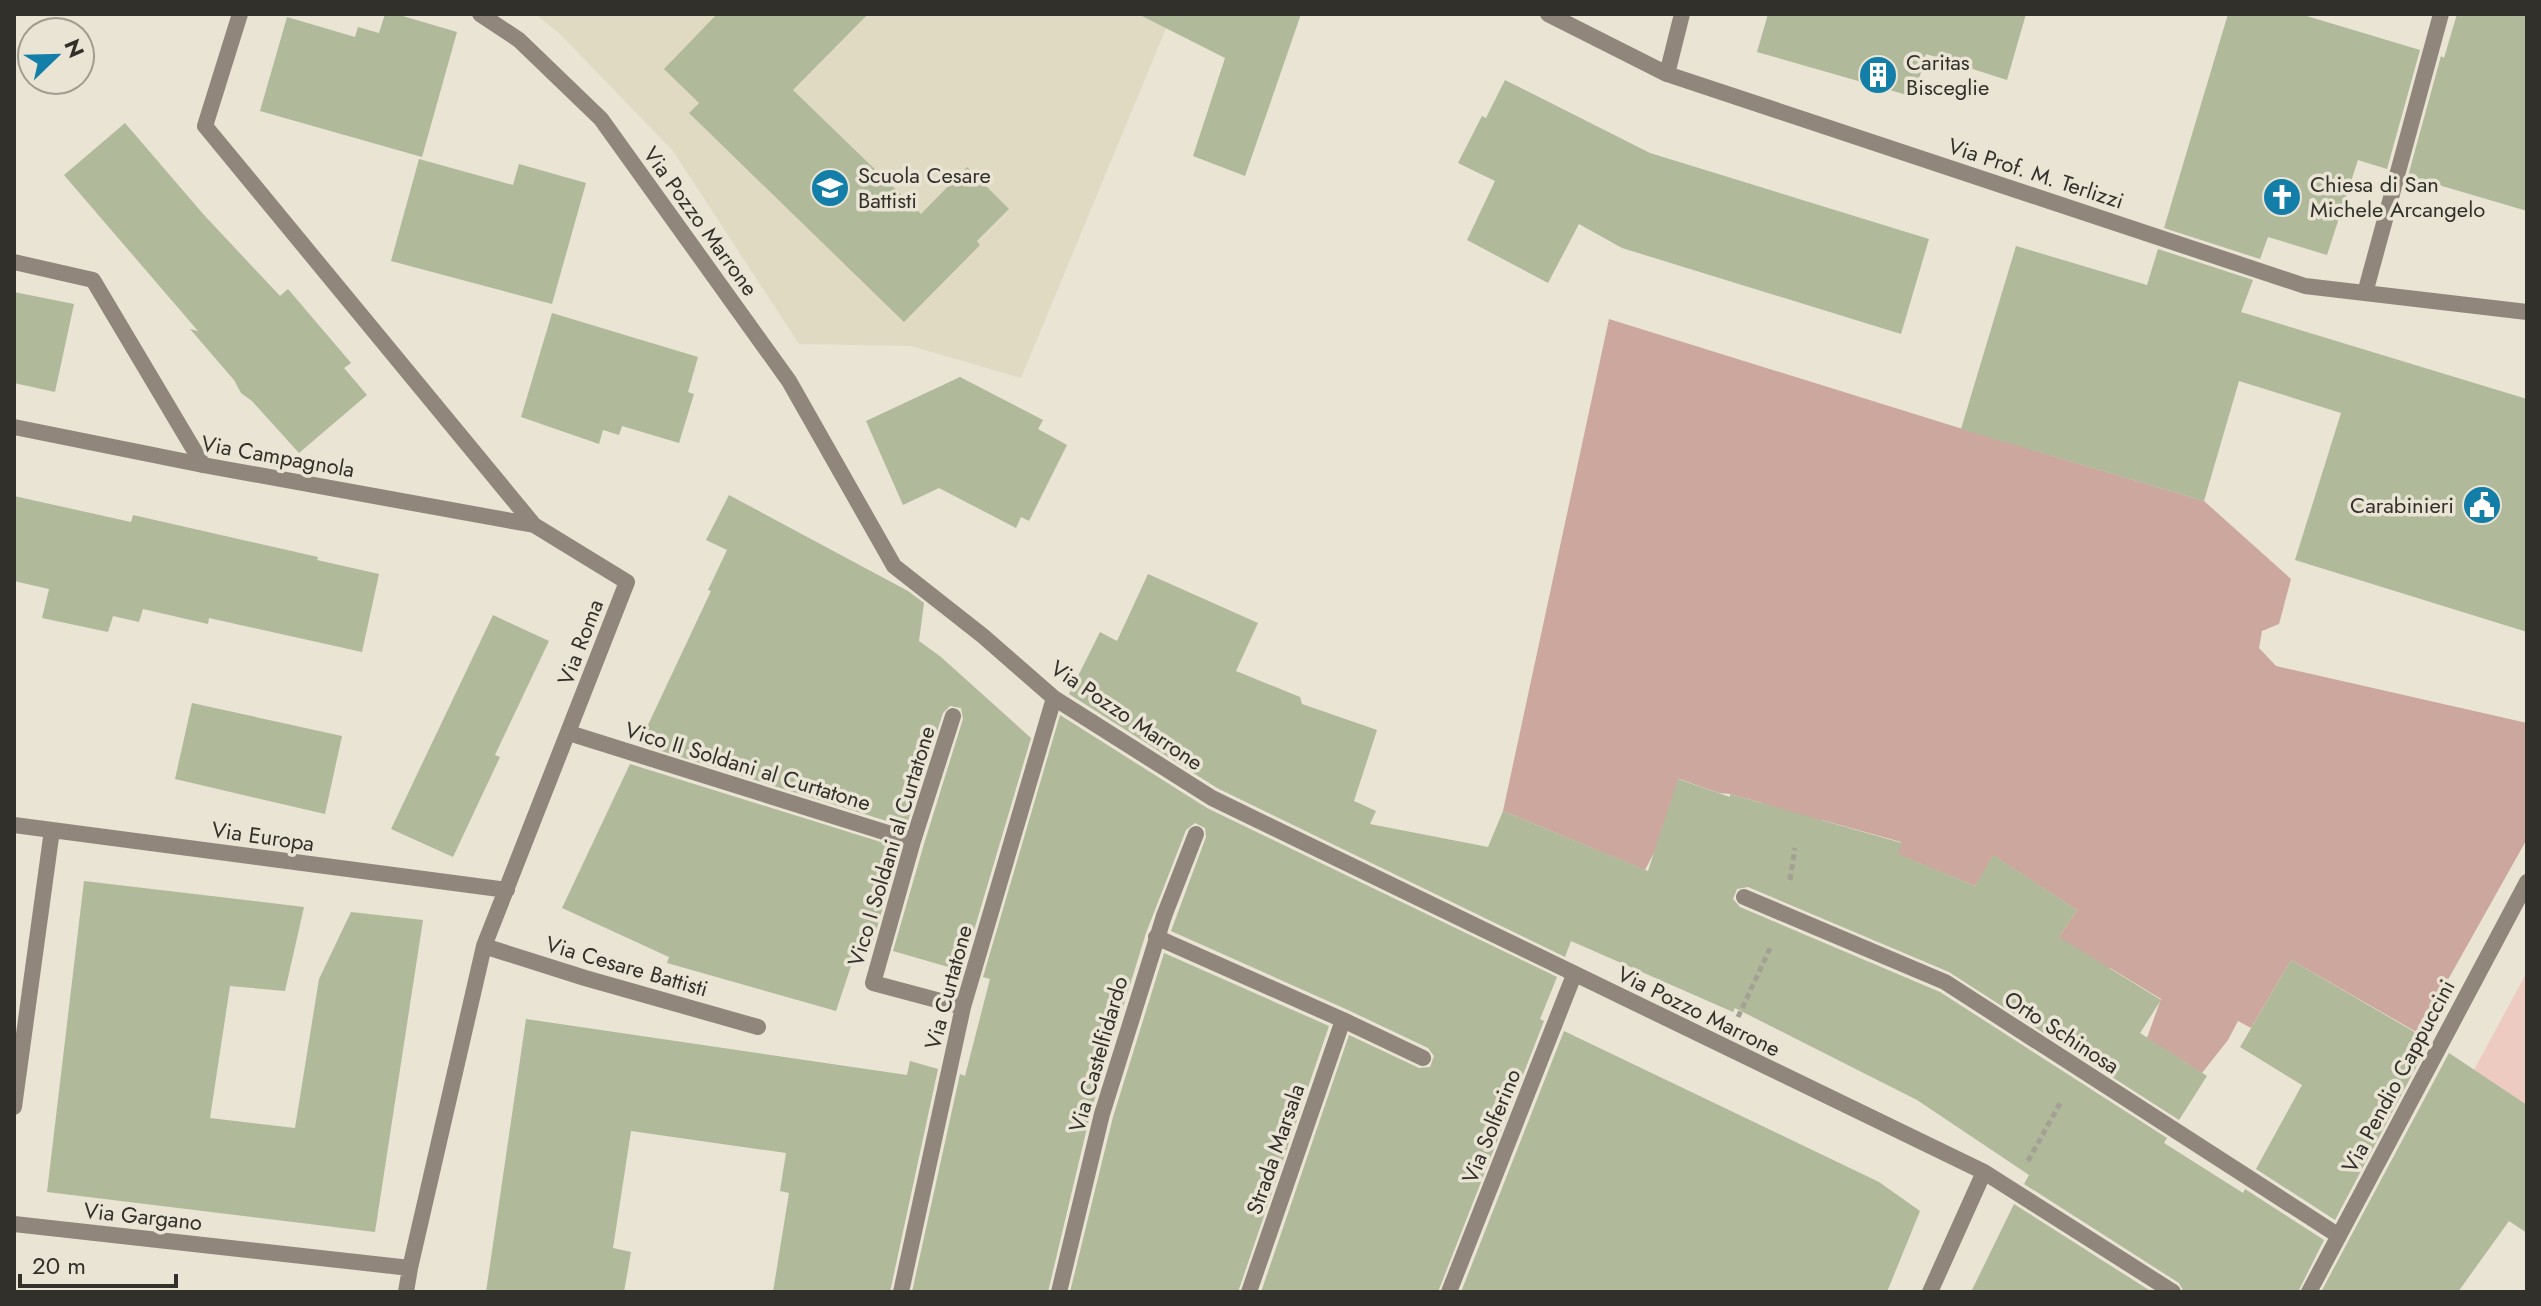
<svg xmlns="http://www.w3.org/2000/svg" width="2541" height="1306" viewBox="0 0 2541 1306" font-family="Jost,sans-serif">
	<style>
		.built { fill: #e0dac3 }
		.green { fill: #eecbc0 }
		.forest { fill: #cba79d }
		.building { fill: #b0b999 }
		.lines { fill: none; stroke-linecap: round; stroke-linejoin: round }
		.path { stroke: #a4a094; stroke-width: 5; stroke-dasharray: 6 4; stroke-linecap: butt }
		.service { stroke: #91867c; stroke-width: 16 }
		.pedestrian { stroke: #91867c; stroke-width: 16 }
		.minor { stroke: #91867c; stroke-width: 16 }
		.labels { text-anchor: middle; dominant-baseline: central; stroke-width: 7; stroke-linejoin: round; paint-order: stroke }
		.poi-label { font-size: 22px; fill: #32302a; stroke: #e9e4d4; text-anchor: start }
		.street-label { font-size: 22px; fill: #32302a; stroke: #e9e4d4 }
	</style>
	<rect width="100%" height="100%" fill="#e9e4d4"/>
	<path class="built" d="M 535,14 L 1172,14 L 1021,378 L 911,346 L 799,344 L 673,151 L 560,34 Z"/>
	<path class="green" d="M 2527,972 L 2527,1105 L 2474,1070 Z"/>
	<path class="forest" d="M 1609,319 L 1966,430 L 2204,501 L 2291,579 L 2279,624 L 2262,631 L 2259,648 L 2276,666 L 2527,723 L 2527,839 L 2418,1033 L 2291,960 L 2251,1028 L 2238,1021 L 2228,1040 L 2202,1073 L 2147,1038 L 2161,999 L 2110,968 L 2090,1004 L 2038,968 L 2077,910 L 1994,856 L 1975,886 L 1897,854 L 1901,842 L 1822,820 L 1784,826 L 1762,803 L 1730,794 L 1719,793 L 1679,779 L 1655,851 L 1645,870 L 1503,811 Z"/>
	<path class="building" d="M 385,14 L 396,14 L 457,32 L 422,157 L 260,111 L 287,17 L 355,37 L 358,27 L 379,33 Z
		M 717,14 L 868,14 L 793,90 L 921,214 L 967,167 L 1009,209 L 977,241 L 980,245 L 904,322 L 689,113 L 699,103 L 664,69 Z
		M 1138,14 L 1301,14 L 1245,176 L 1193,156 L 1225,58 Z
		M 1768,14 L 2026,14 L 2007,80 L 1926,54 L 1914,97 L 1757,52 Z
		M 2228,14 L 2300,14 L 2420,50 L 2387,169 L 2358,160 L 2327,255 L 2268,237 L 2260,259 L 2164,228 Z
		M 2457,14 L 2527,14 L 2527,211 L 2408,176 L 2441,56 L 2444,58 Z
		M 1505,80 L 1650,153 L 1929,239 L 1901,334 L 1622,248 L 1579,224 L 1548,283 L 1467,240 L 1495,181 L 1458,163 L 1482,116 L 1486,118 Z
		M 125,123 L 204,215 L 280,296 L 288,289 L 351,363 L 344,368 L 367,395 L 299,453 L 252,401 L 241,393 L 234,380 L 190,329 L 198,331 L 64,175 Z
		M 419,159 L 513,185 L 519,164 L 586,183 L 552,304 L 391,261 Z
		M 2016,246 L 2147,285 L 2158,249 L 2253,280 L 2241,312 L 2527,399 L 2527,632 L 2295,560 L 2341,413 L 2239,381 L 2204,501 L 1961,429 Z
		M 14,292 L 74,304 L 55,392 L 14,383 Z
		M 552,313 L 698,357 L 688,392 L 694,394 L 679,443 L 622,426 L 619,435 L 603,430 L 599,444 L 521,417 Z
		M 960,377 L 1043,420 L 1038,429 L 1067,445 L 1029,521 L 1021,517 L 1016,528 L 939,488 L 903,505 L 866,421 Z
		M 729,495 L 908,591 L 924,603 L 919,641 L 941,657 L 1031,738 L 962,971 L 893,951 L 924,844 L 963,719 L 961,708 L 950,706 L 943,713 L 906,827 L 639,744 L 711,591 L 708,590 L 727,550 L 706,540 Z
		M 14,496 L 131,522 L 133,515 L 318,557 L 317,560 L 379,574 L 362,652 L 209,618 L 208,624 L 143,609 L 139,622 L 113,616 L 108,632 L 42,618 L 49,589 L 14,581 Z
		M 1148,574 L 1258,623 L 1236,671 L 1300,697 L 1302,704 L 1377,730 L 1354,801 L 1376,811 L 1370,824 L 1488,847 L 1503,811 L 1648,871 L 1678,779 L 1730,797 L 1730,794 L 1902,843 L 1898,854 L 1975,886 L 1993,855 L 2077,910 L 2059,937 L 2161,1000 L 2140,1033 L 2207,1076 L 2179,1120 L 1949,972 L 1748,887 L 1737,889 L 1733,899 L 1740,907 L 1940,992 L 2167,1138 L 2164,1143 L 2243,1193 L 2245,1189 L 2324,1240 L 2298,1292 L 2184,1292 L 2179,1283 L 2024,1184 L 2029,1175 L 1917,1100 L 1735,1008 L 1733,1012 L 1571,941 L 1565,957 L 1217,788 L 1069,694 L 1100,632 L 1117,641 Z
		M 493,615 L 549,641 L 495,755 L 500,757 L 453,857 L 391,829 Z
		M 192,703 L 342,736 L 325,814 L 175,779 Z
		M 1060,715 L 1207,808 L 1557,977 L 1540,1019 L 1544,1021 L 1438,1292 L 1261,1292 L 1349,1035 L 1419,1068 L 1430,1067 L 1434,1056 L 1428,1048 L 1348,1010 L 1171,931 L 1206,837 L 1205,828 L 1195,823 L 1186,830 L 1146,933 L 1091,1111 L 1048,1292 L 912,1292 L 960,1074 L 965,1076 L 990,979 L 983,977 Z
		M 630,764 L 900,848 L 872,945 L 859,942 L 836,1011 L 667,963 L 669,957 L 562,908 Z
		M 84,881 L 304,907 L 285,991 L 230,986 L 210,1118 L 295,1128 L 319,979 L 351,912 L 423,920 L 375,1232 L 47,1192 Z
		M 1164,953 L 1329,1026 L 1238,1292 L 1070,1292 L 1113,1117 Z
		M 2291,960 L 2430,1041 L 2335,1220 L 2256,1169 L 2302,1085 L 2240,1047 Z
		M 526,1019 L 907,1075 L 910,1061 L 938,1069 L 890,1292 L 773,1292 L 789,1193 L 780,1191 L 786,1153 L 631,1131 L 613,1248 L 631,1252 L 624,1292 L 486,1292 Z
		M 1564,1031 L 1879,1182 L 1920,1211 L 1887,1292 L 1461,1292 Z
		M 2449,1053 L 2527,1105 L 2527,1233 L 2509,1221 L 2458,1292 L 2321,1292 Z
		M 2014,1204 L 2152,1292 L 1971,1292 Z"/>
	<g class="lines">
		<path class="path" d="M 1790,880 L 1795,848
			M 1738,1017 L 1771,946
			M 2028,1161 L 2062,1100"/>
		<path class="service" d="M 1667,74 L 1682,14
			M 14,262 L 93,280 L 203,465"/>
		<path class="pedestrian" d="M 1164,916 L 1196,834"/>
		<path class="minor" d="M 240,14 L 205,126 L 534,525 L 627,582 L 484,946 L 410,1268 L 406,1292
			M 480,14 L 519,40 L 601,119 L 789,381 L 894,566 L 983,636 L 1054,698 L 1212,798 L 1984,1172 L 2173,1292
			M 1548,14 L 1667,74 L 2305,286 L 2527,312
			M 2365,293 L 2441,14
			M 14,427 L 203,465 L 534,525
			M 953,716 L 913,841 L 873,983 L 963,1007
			M 569,733 L 913,841
			M 14,825 L 507,890
			M 1744,897 L 1945,982 L 2339,1236
			M 1156,937 L 1343,1020 L 1249,1292
			M 484,946 L 585,978 L 758,1027
			M 1343,1020 L 1423,1058
			M 14,1107 L 52,830
			M 14,1224 L 410,1268
			M 901,1292 L 963,1007 L 1054,698
			M 1059,1292 L 1102,1114 L 1164,916
			M 1449,1292 L 1574,975
			M 1930,1292 L 1984,1172
			M 2309,1292 L 2527,882"/>
	</g>
	<defs>
		<symbol id="building-disc" viewBox="-11 -11 22 22"><circle r="9.5" fill="#137ea7" stroke="#e9e4d4"/><path d="M-4-6H4V6H1V3H-1V6H-4ZM-2.5-4.3h1.7v1.8h-1.7ZM.8-4.3h1.7v1.8H.8ZM-2.5-1h1.7V.8h-1.7ZM.8-1h1.7V.8H.8Z" fill="#fff"/></symbol>
		<symbol id="school-disc" viewBox="-11 -11 22 22"><circle r="9.5" fill="#137ea7" stroke="#e9e4d4"/><path d="M0-5L7-2L0 1L-7-2ZM-4 1L0 2.5L4 1V4Q0 6-4 4Z" fill="#fff"/></symbol>
		<symbol id="church-disc" viewBox="-11 -11 22 22"><circle r="9.5" fill="#137ea7" stroke="#e9e4d4"/><path d="M-1.2-6h2.4v3.5h3.3v2.4h-3.3V6h-2.4V-.1h-3.3v-2.4h3.3Z" fill="#fff"/></symbol>
		<symbol id="civic-disc" viewBox="-11 -11 22 22"><circle r="9.5" fill="#137ea7" stroke="#e9e4d4"/><path d="M-.6-6.5H3V-4.5H.6V-3L4-1V1h2V6H-6V1h2V-1L-.6-3ZM-1.2 2.5V6h2.4V2.5Z" fill="#fff"/></symbol>
	</defs>
	<g fill-rule="evenodd">
		<use href="#building-disc" x="1856" y="53" width="44" height="44"/>
		<use href="#school-disc" x="808" y="166" width="44" height="44"/>
		<use href="#church-disc" x="2260" y="175" width="44" height="44"/>
		<use href="#civic-disc" x="2460" y="483" width="44" height="44"/>
	</g>
	<g class="labels">
		<g class="poi-label">
			<text x="1906" y="62">Caritas<tspan x="1906" dy="25">Bisceglie</tspan></text>
			<text x="858" y="175">Scuola Cesare<tspan x="858" dy="25">Battisti</tspan></text>
			<text x="2310" y="184">Chiesa di San<tspan x="2310" dy="25">Michele Arcangelo</tspan></text>
			<text x="2454" y="505" text-anchor="end">Carabinieri</text>
		</g>
		<g class="street-label">
			<text transform="translate(2036 173) rotate(18)">Via Prof. M. Terlizzi</text>
			<text transform="translate(701 221) rotate(54)">Via Pozzo Marrone</text>
			<text transform="translate(278 456) rotate(10)">Via Campagnola</text>
			<text transform="translate(580 642) rotate(-69)">Via Roma</text>
			<text transform="translate(1127 715) rotate(34)">Via Pozzo Marrone</text>
			<text transform="translate(748 766) rotate(17)">Vico II Soldani al Curtatone</text>
			<text transform="translate(263 836) rotate(8)">Via Europa</text>
			<text transform="translate(891 846) rotate(-73)">Vico I Soldani al Curtatone</text>
			<text transform="translate(627 966) rotate(16)">Via Cesare Battisti</text>
			<text transform="translate(948 987) rotate(-75)">Via Curtatone</text>
			<text transform="translate(1699 1011) rotate(26)">Via Pozzo Marrone</text>
			<text transform="translate(2062 1032) rotate(33)">Orto Schinosa</text>
			<text transform="translate(1098 1054) rotate(-74)">Via Castelfidardo</text>
			<text transform="translate(2398 1076) rotate(-62)">Via Pendio Cappuccini</text>
			<text transform="translate(1491 1126) rotate(-68)">Via Solferino</text>
			<text transform="translate(1275 1149) rotate(-71)">Strada Marsala</text>
			<text transform="translate(143 1216) rotate(6)">Via Gargano</text>
		</g>
	</g>
	<rect width="2541" height="1306" fill="none" stroke="#32302a" stroke-width="32"/>
	<g transform="translate(56 56) rotate(67)"><circle r="38" fill="#e9e4d4" stroke="#a09c90" stroke-width="2"/>
	<path d="M0-6L14 30L0 20L-14 30Z" fill="#137ea7"/>
	<text y="-12" font-size="22" font-weight="bold" text-anchor="middle" fill="#32302a">N</text>
	</g>
	<path d="M20 1274v12h156v-12" fill="none" stroke="#32302a" stroke-width="4"/>
	<text x="32" y="1274" font-size="24" fill="#32302a" stroke="#e9e4d4" stroke-width="6" paint-order="stroke">20 m</text>
</svg>
